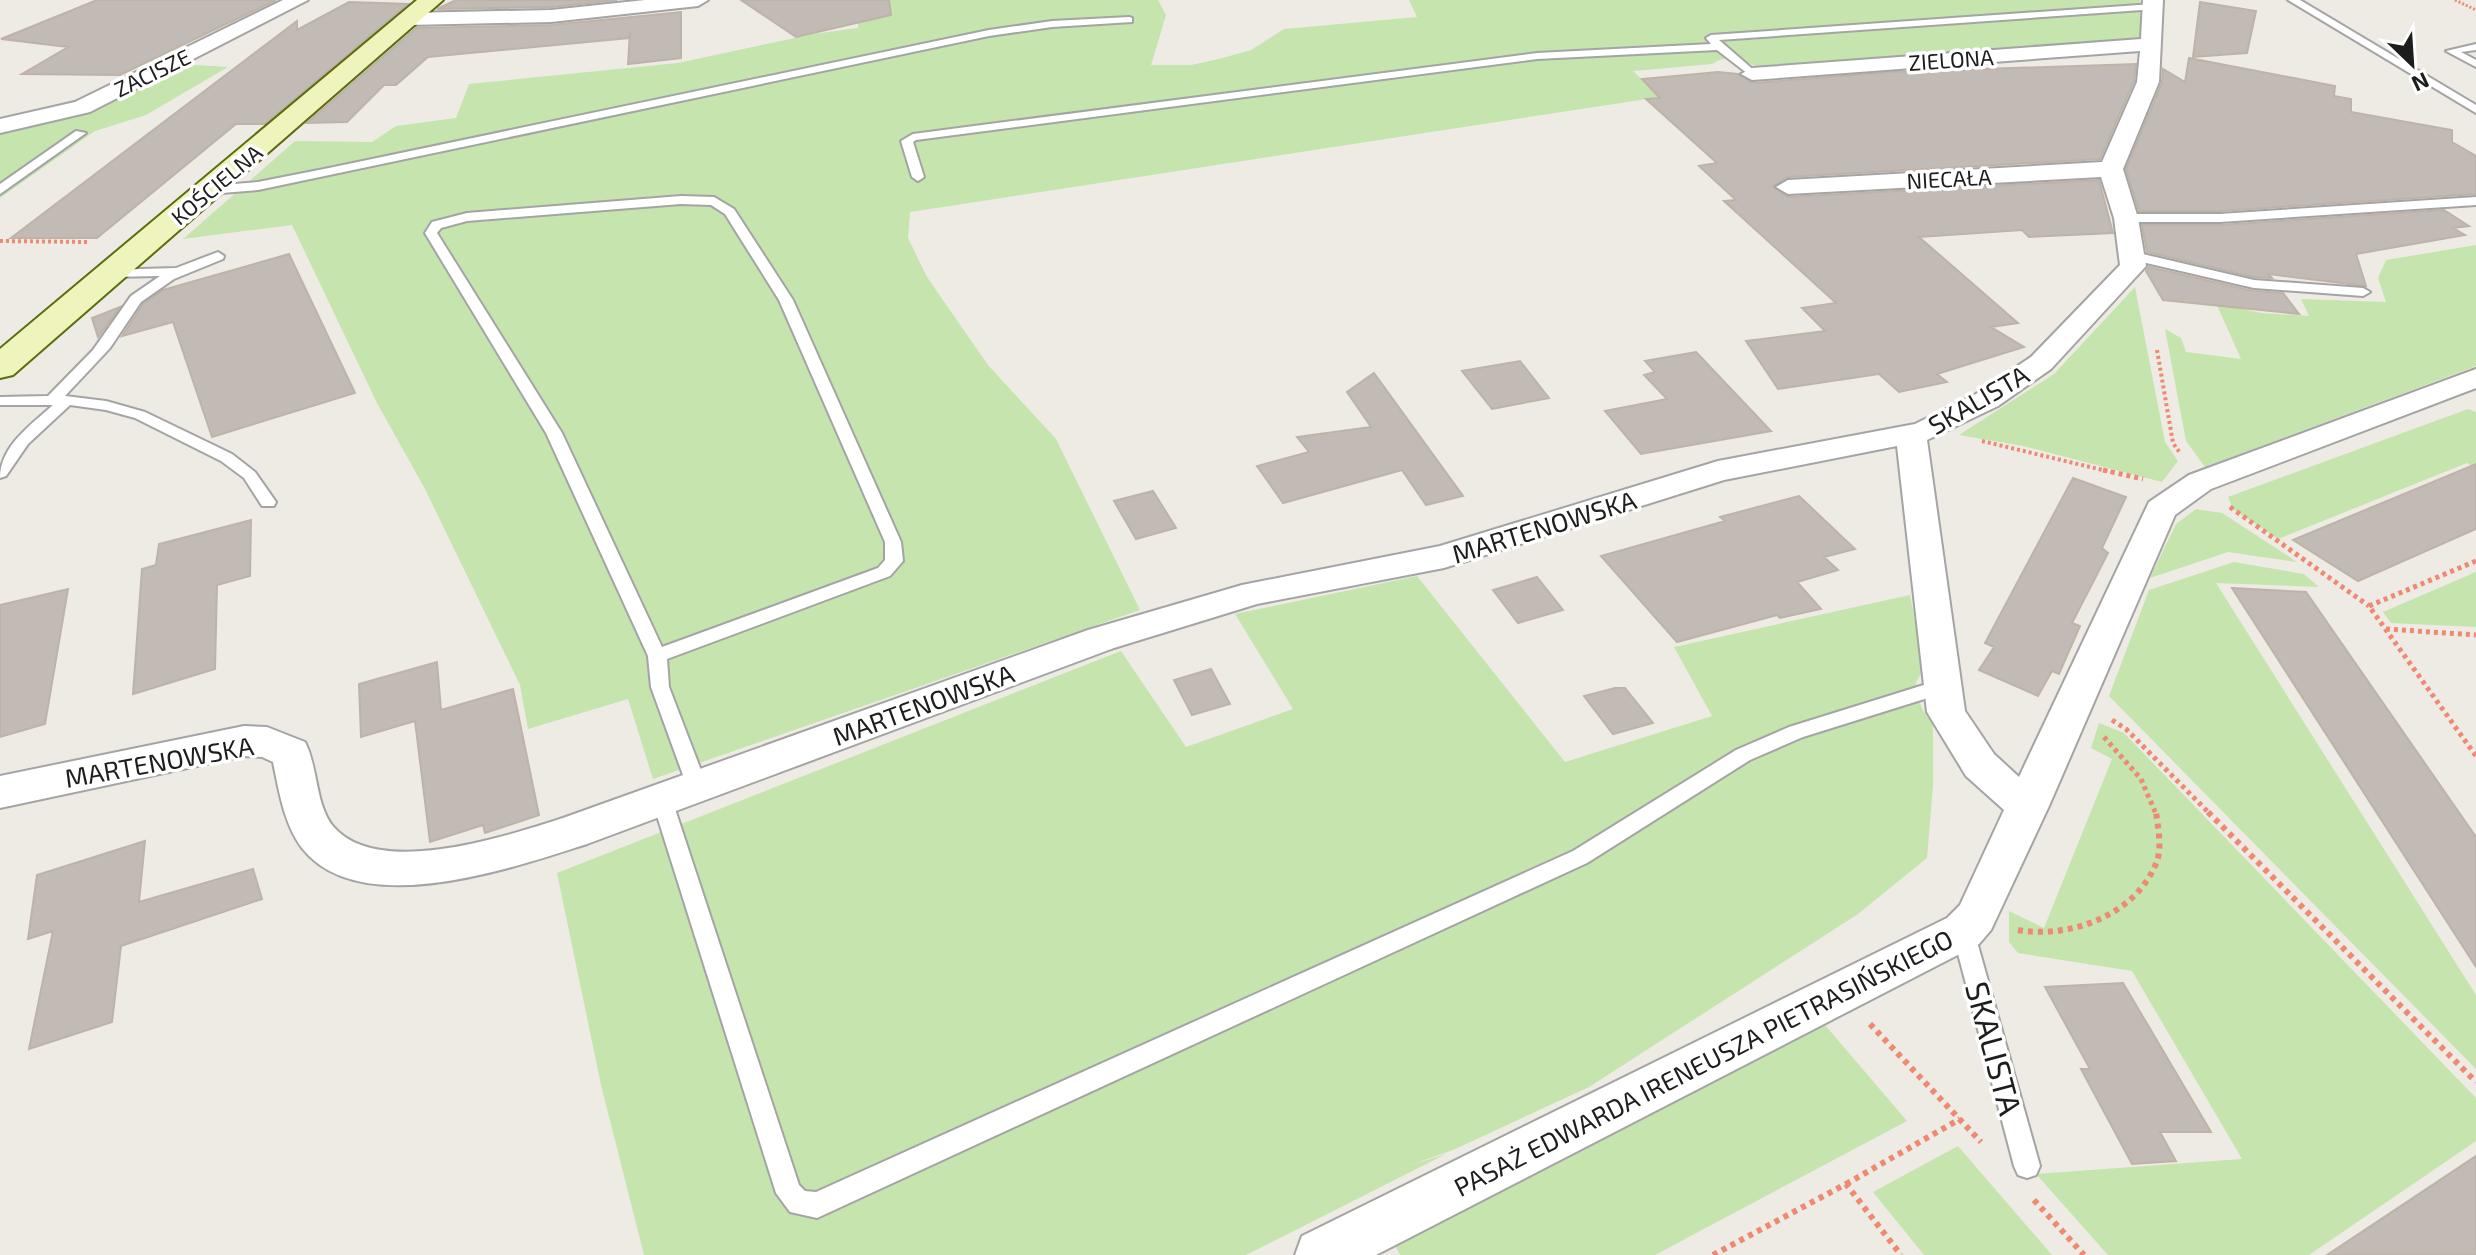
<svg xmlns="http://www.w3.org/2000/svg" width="2476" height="1255" viewBox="0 0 2476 1255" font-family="'Exo 2',sans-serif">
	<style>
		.grass { fill: #c5e4ae }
		.building { fill: #c2bab4; stroke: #beb3a8; stroke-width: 2 }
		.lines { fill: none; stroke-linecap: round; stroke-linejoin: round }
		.lane-casing { stroke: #a4a4a4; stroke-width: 4 }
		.street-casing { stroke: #a4a4a4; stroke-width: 4 }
		.secondary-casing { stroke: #5b6c0d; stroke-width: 4 }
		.path-far3 { stroke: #ee8974; stroke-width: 3; stroke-dasharray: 2 2; stroke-linecap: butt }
		.path-far2 { stroke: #ee8974; stroke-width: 4; stroke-dasharray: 3 3; stroke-linecap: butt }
		.path-far1 { stroke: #ee8974; stroke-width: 5; stroke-dasharray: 4 4; stroke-linecap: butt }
		.path { stroke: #ee8974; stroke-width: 6; stroke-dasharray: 5 5; stroke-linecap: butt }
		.lane { fill: #fff; fill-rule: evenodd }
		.street { fill: #fff; fill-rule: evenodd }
		.secondary { fill: #eef4bc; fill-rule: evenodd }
		.labels { text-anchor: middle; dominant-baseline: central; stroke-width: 7; stroke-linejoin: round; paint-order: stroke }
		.far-street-label { font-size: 22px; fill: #1d1d1d; stroke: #fff }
		.street-label { font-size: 26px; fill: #1d1d1d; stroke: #fff }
		.near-street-label { font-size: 32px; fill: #1d1d1d; stroke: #fff }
	</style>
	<rect width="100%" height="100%" fill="#eeebe4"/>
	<path class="grass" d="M 857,0 L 1158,0 L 1166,15 L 1151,65 L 1191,65 L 1219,59 L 1251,50 L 1284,29 L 1417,17 L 1409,0 L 2140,0 L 2141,39 L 1760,67 C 1741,62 1732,52 1712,64 L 1633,71 L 1660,97 L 910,212 L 908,238 L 927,277 L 988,365 L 1056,439 L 1140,610 L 653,779 L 628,699 L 528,729 L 520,685 L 425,489 L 377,403 L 292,225 L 183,239 L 295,141 L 372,142 L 396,126 L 456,118 L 469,84 L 678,63 L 813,34 L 858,28 Z
		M 180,64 L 228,67 L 146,115 L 95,131 L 0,198 L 0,131 Z
		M 2476,245 L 2476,366 L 2205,467 L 2186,441 L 2165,329 L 2181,338 L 2186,352 L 2241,359 L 2216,303 L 2261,313 L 2309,316 L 2301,299 L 2386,302 L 2378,278 L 2386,260 Z
		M 2135,287 L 2165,442 L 2178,461 L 2162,482 L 2023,446 L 1959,435 L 2054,374 Z
		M 2468,409 L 2476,412 L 2476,468 L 2467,463 L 2278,539 L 2233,509 L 2228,497 Z
		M 2196,509 L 2222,513 L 2297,562 L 2228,552 L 2150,578 L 2176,524 Z
		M 2234,562 L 2304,574 L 2319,587 L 2216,583 L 2476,995 L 2476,1069 L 2109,696 L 2149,590 Z
		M 2476,572 L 2476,627 L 2391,623 L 2383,612 Z
		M 1417,576 L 1565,762 L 1712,716 L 1674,647 L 1910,595 L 1924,669 L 1916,682 C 1918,698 1920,711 1933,723 L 1933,786 L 1927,858 L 1858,914 L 1589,1087 L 1453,1150 L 1408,1166 L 1446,1154 L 1246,1255 L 644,1255 L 601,1085 L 557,873 L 1121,651 L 1186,747 L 1293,709 L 1235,614 Z
		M 2099,723 L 2124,733 L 2476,1098 L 2476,1141 L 2309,1255 L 2108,1255 L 2036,1174 L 2242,1159 L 2132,971 L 2018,953 L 2009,942 L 2009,911 L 2044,928 L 2112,759 L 2091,748 Z
		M 1825,1025 L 1907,1121 L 1655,1255 L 1400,1255 L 1391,1238 Z
		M 1958,1146 L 2052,1255 L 1924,1255 L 1873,1192 Z"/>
	<path class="building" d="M 97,0 L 276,0 L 120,75 L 22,74 L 68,47 L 1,39 Z
		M 456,0 L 617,0 L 551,7 L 437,9 Z
		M 741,0 L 889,0 L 891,15 L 796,37 Z
		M 349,2 L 408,4 L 265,124 L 236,124 L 97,238 L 11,238 L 297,21 L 297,30 Z
		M 2200,2 L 2256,11 L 2247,53 L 2193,57 Z
		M 681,12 L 681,58 L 628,64 L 630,32 L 629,38 L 428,57 L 396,85 L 384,85 L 347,122 L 307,123 L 416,28 L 551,25 Z
		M 2189,58 L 2335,86 L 2334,96 L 2351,99 L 2351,112 L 2452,130 L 2452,142 L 2476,156 L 2476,194 L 2220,211 L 2139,211 L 2126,169 L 2162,83 L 2163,69 L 2185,82 Z
		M 2136,64 L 2134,81 L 2100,159 L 1788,177 L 1773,186 L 1788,197 L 2099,180 L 2113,233 L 2029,237 L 2022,230 L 1919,237 L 2018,323 L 1991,327 L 2024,347 L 1937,374 L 1947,382 L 1899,392 L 1879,374 L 1778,389 L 1746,341 L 1825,331 L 1802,308 L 1836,303 L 1724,201 L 1736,200 L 1699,166 L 1717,163 L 1646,99 L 1660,98 L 1642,79 L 1718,72 L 1738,74 L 1754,83 L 1893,72 Z
		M 2444,210 L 2469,226 L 2453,228 L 2465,235 L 2356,254 L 2366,286 L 2268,274 L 2272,278 L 2254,277 L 2147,252 L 2142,225 L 2220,225 Z
		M 289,254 L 355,393 L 212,437 L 173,322 L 122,336 L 143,304 L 163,290 Z
		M 2149,267 L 2253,291 L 2283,293 L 2299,314 L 2163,300 L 2146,271 Z
		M 120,307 L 98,337 L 92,318 Z
		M 1696,352 L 1771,431 L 1641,454 L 1605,411 L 1667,399 L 1644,375 L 1655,372 L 1645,361 Z
		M 1520,361 L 1549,398 L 1492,409 L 1462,371 Z
		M 1374,373 L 1463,496 L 1426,505 L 1402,470 L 1283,503 L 1257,466 L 1309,452 L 1297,437 L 1371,427 L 1347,392 Z
		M 2476,464 L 2476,529 L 2358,581 L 2293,540 Z
		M 2073,478 L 2126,497 L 2102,548 L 2108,553 L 2072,623 L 2080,626 L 2059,674 L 2052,671 L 2038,696 L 1979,670 L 1994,647 L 1985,643 Z
		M 1153,491 L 1176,528 L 1136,539 L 1114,501 Z
		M 1799,496 L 1855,549 L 1824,557 L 1838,570 L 1797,582 L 1821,609 L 1780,618 L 1777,615 L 1677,642 L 1601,556 L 1725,521 L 1720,517 Z
		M 251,520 L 250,576 L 217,585 L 215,669 L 133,694 L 142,569 L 156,565 L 159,544 Z
		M 1537,577 L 1563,610 L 1518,623 L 1493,590 Z
		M 2232,588 L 2306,592 L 2476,837 L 2476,967 Z
		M 68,589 L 45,724 L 0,737 L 0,605 Z
		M 437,662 L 441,710 L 513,689 L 539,815 L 485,833 L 483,825 L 430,842 L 415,721 L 361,737 L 359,684 Z
		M 1211,669 L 1230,704 L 1192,715 L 1174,680 Z
		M 1615,688 L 1625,688 L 1653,723 L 1613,734 L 1584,696 Z
		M 145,841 L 139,902 L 253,869 L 262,899 L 121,946 L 112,1022 L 29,1049 L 53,931 L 28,939 L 37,875 Z
		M 2123,983 L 2211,1132 L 2160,1132 L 2176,1161 L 2132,1164 L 2081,1069 L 2090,1069 L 2045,987 Z
		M 2476,1156 L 2476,1255 L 2327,1255 Z"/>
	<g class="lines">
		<defs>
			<path id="lane" d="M 2288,0 L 2300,0 L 2476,105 L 2476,113 Z
				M 2153,4 L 2156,5 L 2156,9 L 1719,40 L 1756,72 L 1756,76 L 1752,77 L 1717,50 L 1537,59 L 916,140 L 913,142 L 924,177 L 918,181 L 912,177 L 901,141 L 913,134 L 1537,53 L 1711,44 L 1706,38 L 1711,35 Z
				M 1129,17 L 1132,18 L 1132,22 L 1052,27 L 989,36 L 258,190 L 209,194 L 203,190 L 209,186 L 258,182 L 329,168 L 989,30 L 1052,21 Z
				M 2476,44 L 2476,50 L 2461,52 L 2476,60 L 2476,67 L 2446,51 Z
				M 76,131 L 86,133 L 0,194 L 0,184 Z
				M 681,196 L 714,197 L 734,209 L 793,300 L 901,542 L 903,561 L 890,576 L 667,659 L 669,687 L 707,786 L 704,792 L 697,794 L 690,792 L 687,786 L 651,687 L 648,656 L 546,433 L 425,233 L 432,222 L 467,213 ZM 681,204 L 711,205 L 725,214 L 779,300 L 885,542 L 885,560 L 878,568 L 662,647 L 562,433 L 437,233 L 441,228 L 467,221 Z
				M 2476,197 L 2476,205 L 2220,222 L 2126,222 L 2120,218 L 2126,214 L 2220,214 Z
				M 218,252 L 224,256 L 223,259 L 174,279 L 141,302 L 110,348 L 65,396 L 106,401 L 145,412 L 232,454 L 255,472 L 276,502 L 274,506 L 262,506 L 244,478 L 221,461 L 135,418 L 106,410 L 70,405 L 28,444 L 6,476 L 0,478 C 0,446 31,425 53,405 L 0,405 L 0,397 L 48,396 L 93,350 L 131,296 L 160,276 L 111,277 L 104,273 L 106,270 L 176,268 Z
				M 2134,252 L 2254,280 L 2363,288 L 2370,292 L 2363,296 L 2254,288 L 2129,259 L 2128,256 Z
				M 1943,679 L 1950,681 L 1952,686 L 1950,691 L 1803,737 L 1750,760 L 1587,863 L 817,1218 L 790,1212 L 776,1193 L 652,800 L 655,794 L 662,792 L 669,794 L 672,800 L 799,1185 L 805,1191 L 816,1192 L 1573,851 L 1736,750 L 1789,727 Z
				M 1963,922 L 1971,924 L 1974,931 L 2040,1166 L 2036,1175 L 2027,1178 L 2018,1175 L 2014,1166 L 1952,931 L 1955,924 Z"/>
			<path id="street" d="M 283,0 L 308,0 L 90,112 L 0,133 L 0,119 L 75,102 Z
				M 645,0 L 708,0 L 698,6 L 551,22 L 408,25 L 398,19 L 408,13 L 551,10 Z
				M 2143,0 L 2163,0 L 2159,82 L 2123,169 L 2138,218 L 2146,266 L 2051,369 L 1998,406 L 1927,440 L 1965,711 L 1994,754 L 2019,777 L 2149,502 L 2189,475 L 2476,369 L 2476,388 L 2211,489 L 2175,515 L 2049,806 L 1991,930 L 1979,944 L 1376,1255 L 1295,1255 L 1302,1236 L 1947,918 L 1960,905 L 2004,810 L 1966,776 L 1927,712 L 1897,446 L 1724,480 L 1444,568 L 1257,604 L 1114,648 L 587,844 C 515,867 360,922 302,848 C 284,824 279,791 273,762 L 262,757 L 244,756 L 0,808 L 0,776 L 244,726 L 267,727 L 305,742 C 318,767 315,802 332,825 C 376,880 507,836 563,818 L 1088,630 L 1242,585 L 1440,546 L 1718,461 L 1915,424 L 1976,394 L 2031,357 L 2120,265 L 2114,218 L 2101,177 L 1788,194 L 1776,187 L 1788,180 L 2102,162 L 2137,82 L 2140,51 L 1752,80 L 1741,74 L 1752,68 L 2141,39 Z"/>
			<path id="secondary" d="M 417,0 L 443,0 L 13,375 L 0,378 L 0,349 Z"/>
		</defs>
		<use href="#lane" class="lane-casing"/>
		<use href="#street" class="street-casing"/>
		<use href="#secondary" class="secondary-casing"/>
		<path class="path-far3" d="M 2455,0 L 2476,10"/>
		<path class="path-far2" d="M 0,241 L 88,242
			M 2157,350 L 2173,443 L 2180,453
			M 1982,441 L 2111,472"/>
		<path class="path-far1" d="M 2103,470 L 2143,479
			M 2230,507 L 2369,606
			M 2476,561 L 2369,606 L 2476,756
			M 2386,629 L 2476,635
			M 2112,720 L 2126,729 L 2210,814
			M 2104,737 L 2141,779 L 2156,814"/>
		<path class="path" d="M 2208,812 L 2476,1082
			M 2018,930 C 2070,939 2137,915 2157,861 C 2162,847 2158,827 2156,812
			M 1870,1024 L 1981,1142
			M 1846,1184 L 1960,1119
			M 2034,1200 L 2084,1255
			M 1713,1255 L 1846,1184 L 1901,1255"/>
		<use href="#lane" class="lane"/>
		<use href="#street" class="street"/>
		<use href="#secondary" class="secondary"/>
	</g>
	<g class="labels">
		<g class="far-street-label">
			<text transform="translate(1951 59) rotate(-4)">ZIELONA</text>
			<text transform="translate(152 72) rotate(-26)">ZACISZE</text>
			<text transform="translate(1949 178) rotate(-3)">NIECAŁA</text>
			<text transform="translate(216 184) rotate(-40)">KOŚCIELNA</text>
		</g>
		<g class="street-label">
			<text transform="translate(1978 399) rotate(-30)">SKALISTA</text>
			<text transform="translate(1544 526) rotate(-17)">MARTENOWSKA</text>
			<text transform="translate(923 704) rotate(-20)">MARTENOWSKA</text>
			<text transform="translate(159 761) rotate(-10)">MARTENOWSKA</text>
			<text transform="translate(1703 1062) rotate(-27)">PASAŻ EDWARDA IRENEUSZA PIETRASIŃSKIEGO</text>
		</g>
		<g class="near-street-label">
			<text transform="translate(1995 1048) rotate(75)">SKALISTA</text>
		</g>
	</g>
	<g transform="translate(2412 64) rotate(155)" stroke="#ffffff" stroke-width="6" paint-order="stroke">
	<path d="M0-6L14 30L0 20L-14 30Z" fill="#1d1d1d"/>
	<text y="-12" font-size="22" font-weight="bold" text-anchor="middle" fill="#1d1d1d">N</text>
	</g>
</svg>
